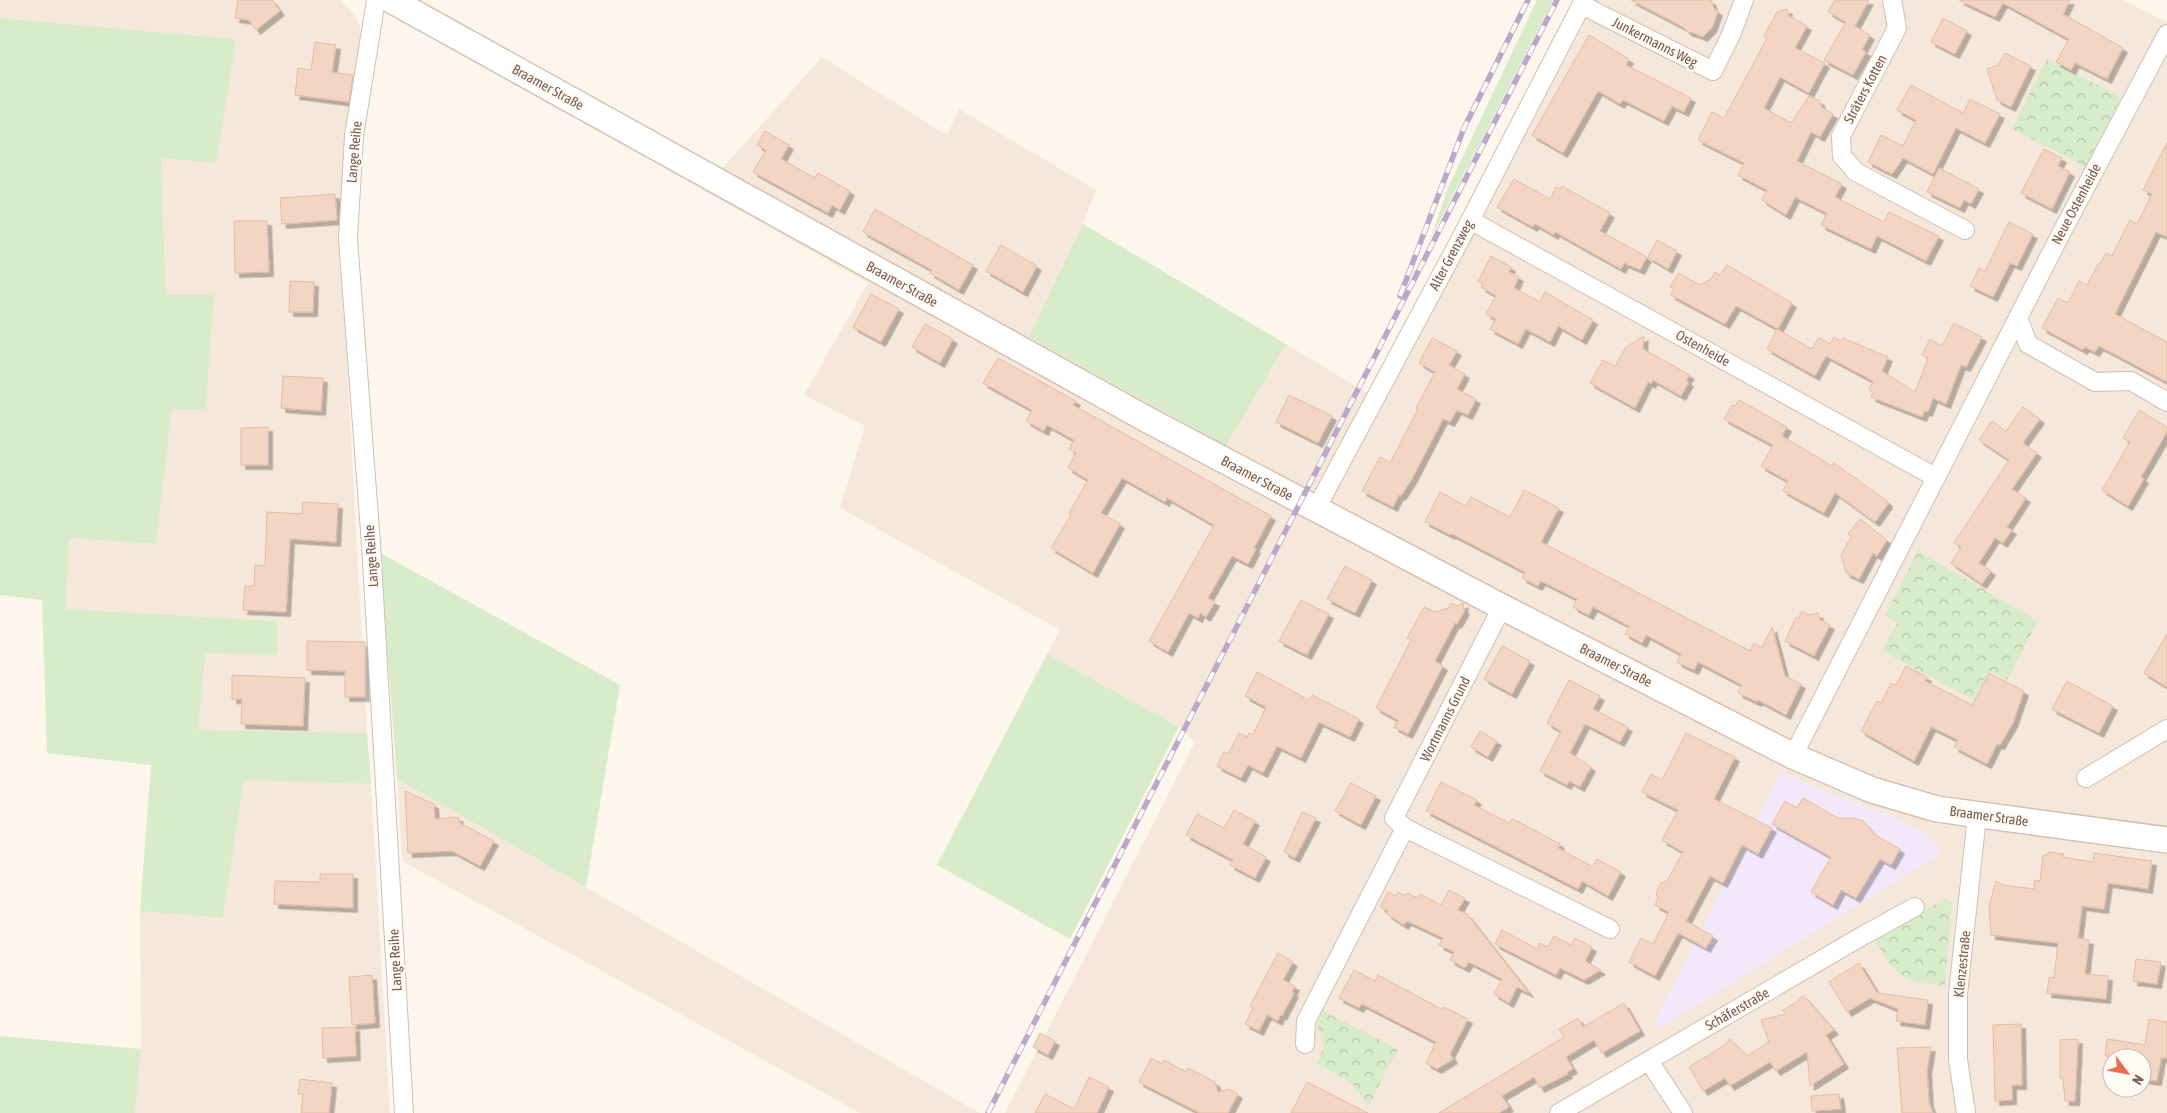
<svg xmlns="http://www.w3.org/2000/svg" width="2167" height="1113" viewBox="0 0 2167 1113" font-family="'Asap Condensed',sans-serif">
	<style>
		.residential { fill: #f5e8da; fill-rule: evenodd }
		.education { fill: #f3e8fa }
		.grass { fill: #d8ecc9 }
		.park { fill: url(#park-crowns) }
		.building { fill: #f3d5c3; stroke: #e6bba3; filter: url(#shadow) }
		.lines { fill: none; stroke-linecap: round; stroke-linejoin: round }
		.street-casing { stroke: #d1beb0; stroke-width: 20 }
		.secondary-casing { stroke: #d6c0b0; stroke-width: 28 }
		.street { stroke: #fff; stroke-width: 18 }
		.secondary { stroke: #fff; stroke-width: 25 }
		.rail-casing { stroke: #b9a8c9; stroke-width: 5.5 }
		.rail { stroke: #fffaf3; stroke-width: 4; stroke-dasharray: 11; stroke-linecap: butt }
		.labels { text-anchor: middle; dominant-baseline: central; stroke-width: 5; stroke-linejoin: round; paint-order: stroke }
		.street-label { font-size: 14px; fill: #7a5c4d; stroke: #fffaf3 }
	</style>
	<defs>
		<pattern id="park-crowns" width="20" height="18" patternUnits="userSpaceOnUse" patternTransform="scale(1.25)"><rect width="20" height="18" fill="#d8ecc9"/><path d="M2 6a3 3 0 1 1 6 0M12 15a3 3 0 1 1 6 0" fill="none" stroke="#b4c2a5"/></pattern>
		<filter id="shadow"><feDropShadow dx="4.5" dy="4.5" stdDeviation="0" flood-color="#0004"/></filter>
	</defs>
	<rect width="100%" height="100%" fill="#fdf6ec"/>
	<path class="residential" d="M 0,0 L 340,0 L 355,15 L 360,27 L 360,41 L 349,130 L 338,239 L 346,345 L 367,733 L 198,730 L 206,653 L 276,655 L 276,621 L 66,609 L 68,538 L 156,544 L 172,408 L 206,409 L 213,295 L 166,296 L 161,157 L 235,39 L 0,18 Z
		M 1574,0 L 2123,0 L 2167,22 L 2167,1113 L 1005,1113 L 1195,742 L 1179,727 L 1047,654 L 1060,630 L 840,508 L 865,426 L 804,395 L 868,283 L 703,190 L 822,57 L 947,135 L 959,109 L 1096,190 L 1083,224 L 1226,446 L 1286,344 L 1371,395 L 1530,88 ZM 2112,1058 L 2142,1058 L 2142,1088 L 2112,1088 Z
		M 244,779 L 371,784 L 390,1113 L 135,1113 L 141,1049 L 140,911 L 223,918 Z
		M 397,779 L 980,1113 L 860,1113 L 402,861 Z"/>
	<path class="education" d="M 1781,771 L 1816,788 L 1890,815 L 1921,830 L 1938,845 L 1939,855 L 1661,1027 L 1654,1022 Z"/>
	<path class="grass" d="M 1537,0 L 1553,0 L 1430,240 L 1448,188 Z
		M 0,18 L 236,39 L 216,163 L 161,158 L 166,295 L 214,295 L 206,409 L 172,409 L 156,544 L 69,538 L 66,609 L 277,621 L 277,655 L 206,653 L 198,730 L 367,733 L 371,784 L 244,780 L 223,918 L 140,911 L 151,765 L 47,753 L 42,600 L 0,595 Z
		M 1083,224 L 1286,344 L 1226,446 L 1029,337 Z
		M 380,553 L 620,685 L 586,887 L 397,779 Z
		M 1047,654 L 1179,727 L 1070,939 L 937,865 Z
		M 0,1036 L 141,1049 L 135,1113 L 0,1113 Z"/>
	<path class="park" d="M 2047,59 L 2121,97 L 2086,167 L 2012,129 Z
		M 1918,551 L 2038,621 L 2007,680 L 1990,671 L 1974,700 L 1882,651 L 1897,623 L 1885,616 Z
		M 1946,898 L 1952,902 L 1945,986 C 1901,981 1897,977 1874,939 Z
		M 1322,1010 L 1398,1049 L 1368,1107 L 1351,1082 L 1316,1064 L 1324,1047 L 1317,1025 Z"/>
	<path class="building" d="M 238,0 L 272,0 L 280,11 L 256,30 L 249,20 L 235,18 Z
		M 1631,0 L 1711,0 L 1714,9 L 1718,11 L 1712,28 L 1703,37 L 1694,33 L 1688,32 L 1683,27 Z
		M 1835,0 L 1869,0 L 1855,26 L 1853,25 L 1870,35 L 1862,50 L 1866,52 L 1853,75 L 1824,60 L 1846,22 L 1828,12 Z
		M 1959,0 L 2070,0 L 2063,14 L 2123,48 L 2107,79 L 2075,63 L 2071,70 L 2056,62 L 2069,39 L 2003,3 L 1995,17 Z
		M 1787,9 L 1789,16 L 1807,26 L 1795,48 L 1825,63 L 1809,93 L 1780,77 L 1764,108 L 1791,123 L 1809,96 L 1820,101 L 1821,107 L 1833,114 L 1820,137 L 1811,132 L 1797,161 L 1842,184 L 1835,197 L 1884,222 L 1889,212 L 1939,236 L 1926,261 L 1877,236 L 1871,249 L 1821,225 L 1827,213 L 1795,197 L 1786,215 L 1762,200 L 1767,190 L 1738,175 L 1744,163 L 1698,140 L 1712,112 L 1724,118 L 1767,38 L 1764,36 L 1777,12 Z
		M 1943,18 L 1967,31 L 1955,54 L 1931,42 Z
		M 1589,35 L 1629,59 L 1626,65 L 1691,98 L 1684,112 L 1672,106 L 1664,121 L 1623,100 L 1620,104 L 1598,91 L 1563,153 L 1532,135 Z
		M 315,42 L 336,45 L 332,72 L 353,75 L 349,102 L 295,95 L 298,68 L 311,70 Z
		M 2005,53 L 2031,66 L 2011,107 L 1997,100 L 1987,69 L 1998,65 Z
		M 1911,85 L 1963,113 L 1970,99 L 2000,114 L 1985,143 L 1956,128 L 1933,174 L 1903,158 L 1892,174 L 1868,162 L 1881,135 L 1903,146 L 1916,120 L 1897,110 Z
		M 765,131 L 789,145 L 781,159 L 815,178 L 818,173 L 850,191 L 840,210 L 832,205 L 828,213 L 753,172 L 766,150 L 757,145 Z
		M 2167,143 L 2167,237 L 2156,232 L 2115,314 L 2167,342 L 2167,382 L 2099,346 L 2095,352 L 2085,347 L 2083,350 L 2042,328 L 2058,298 L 2068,303 L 2079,281 L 2087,285 L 2098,264 L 2101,263 L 2106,253 L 2112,256 L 2130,220 L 2137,224 L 2152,194 L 2143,190 Z
		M 2044,149 L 2062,158 L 2058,166 L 2070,172 L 2052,209 L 2021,193 Z
		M 1939,168 L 1979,189 L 1971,204 L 1964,200 L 1960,208 L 1927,192 Z
		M 1514,179 L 1550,199 L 1556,187 L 1560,189 L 1562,186 L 1610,213 L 1600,231 L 1647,257 L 1640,270 L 1624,263 L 1621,269 L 1555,232 L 1554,235 L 1535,224 L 1533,227 L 1497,207 Z
		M 335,194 L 337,220 L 282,224 L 280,198 Z
		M 875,209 L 973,265 L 959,290 L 930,273 L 932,270 L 863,232 Z
		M 234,221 L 267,221 L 269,272 L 235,273 Z
		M 2009,222 L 2033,234 L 2017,266 L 2010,263 L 1993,297 L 1970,286 L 1979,268 L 1985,271 Z
		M 1657,240 L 1677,251 L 1668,269 L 1648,257 Z
		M 1001,245 L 1037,266 L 1023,292 L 986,271 Z
		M 1491,256 L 1511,267 L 1509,272 L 1519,277 L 1514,288 L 1540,302 L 1545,292 L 1593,320 L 1582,340 L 1558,326 L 1550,342 L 1526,329 L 1518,344 L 1490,329 L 1496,319 L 1486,314 L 1496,296 L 1481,287 L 1483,284 L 1478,281 Z
		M 1727,265 L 1792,303 L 1778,329 L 1736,306 L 1725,324 L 1671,295 L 1674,289 L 1670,287 L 1678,273 L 1700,285 L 1711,279 L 1715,272 L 1720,275 Z
		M 290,281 L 314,282 L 313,312 L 289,312 Z
		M 871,294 L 899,309 L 881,342 L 853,327 Z
		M 1954,323 L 1982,337 L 1966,367 L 1961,365 L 1946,404 L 1933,398 L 1928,412 L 1925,411 L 1922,417 L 1871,397 L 1873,392 L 1869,390 L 1873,381 L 1826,356 L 1815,376 L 1767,349 L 1777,329 L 1812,349 L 1819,337 L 1830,344 L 1834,337 L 1841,341 L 1843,338 L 1888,357 L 1882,371 L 1915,392 L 1928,358 L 1922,355 L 1930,339 L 1942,346 Z
		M 925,324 L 953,339 L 940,363 L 912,347 Z
		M 1644,336 L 1643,349 L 1690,375 L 1686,380 L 1689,382 L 1681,396 L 1653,380 L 1651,384 L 1648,382 L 1635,408 L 1590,383 L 1603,360 L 1615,366 L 1626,347 Z
		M 1432,338 L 1457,351 L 1449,365 L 1465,374 L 1457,389 L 1476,399 L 1468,415 L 1457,410 L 1450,422 L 1443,419 L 1412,479 L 1401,496 L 1399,495 L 1393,507 L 1362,491 L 1380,457 L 1390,463 L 1418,409 L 1416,408 L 1435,372 L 1419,363 Z
		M 998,358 L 1076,401 L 1073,405 L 1271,516 L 1254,548 L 1256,549 L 1248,564 L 1232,556 L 1208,598 L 1215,602 L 1206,617 L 1200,613 L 1198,618 L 1189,613 L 1168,652 L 1149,641 L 1214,525 L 1167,498 L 1165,502 L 1122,478 L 1101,513 L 1120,524 L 1093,573 L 1051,548 L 1071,515 L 1069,513 L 1088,480 L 1068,468 L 1076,453 L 1069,449 L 1074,440 L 1047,425 L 1044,431 L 1026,421 L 1032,410 L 983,383 Z
		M 283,376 L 323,378 L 321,411 L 281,408 Z
		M 1289,395 L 1332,416 L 1318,443 L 1276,422 Z
		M 1739,400 L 1787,427 L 1782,436 L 1832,466 L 1834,463 L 1887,501 L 1888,504 L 1875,522 L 1835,493 L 1824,513 L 1783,491 L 1788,481 L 1761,466 L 1773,445 L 1724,419 L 1732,405 L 1735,406 Z
		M 2023,407 L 2040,419 L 2023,443 L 2037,453 L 2012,489 L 2026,498 L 2007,527 L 2012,530 L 2003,543 L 1995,538 L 1979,563 L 1991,571 L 1982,584 L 1951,563 L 1961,547 L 1954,543 L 2009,460 L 1979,440 L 1992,421 L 2006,431 Z
		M 2139,410 L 2167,427 L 2167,432 L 2141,477 L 2144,479 L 2128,506 L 2102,490 L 2130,442 L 2123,438 Z
		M 268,427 L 268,465 L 241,465 L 241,428 Z
		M 1524,490 L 1559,508 L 1541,542 L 1750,651 L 1754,643 L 1762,647 L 1772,627 L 1785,676 L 1801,684 L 1786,715 L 1758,700 L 1757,702 L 1738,693 L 1742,685 L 1698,662 L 1694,670 L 1685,666 L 1677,662 L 1681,654 L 1646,635 L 1642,643 L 1625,634 L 1629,626 L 1593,607 L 1589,615 L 1573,607 L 1577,599 L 1541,581 L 1538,586 L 1522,578 L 1525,572 L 1452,534 L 1451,535 L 1425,522 L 1440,492 L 1466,506 L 1471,497 L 1510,517 Z
		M 303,502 L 338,504 L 336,542 L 290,539 L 286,612 L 243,610 L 245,586 L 254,586 L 255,565 L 265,566 L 267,512 L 302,514 Z
		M 1860,519 L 1887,540 L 1877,556 L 1873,553 L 1859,579 L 1846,573 L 1841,555 L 1851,537 L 1848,534 Z
		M 1345,566 L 1372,580 L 1355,613 L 1327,599 Z
		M 1301,600 L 1329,614 L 1307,655 L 1279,641 Z
		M 1451,603 L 1457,606 L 1464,603 L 1463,609 L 1465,610 L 1457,624 L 1455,623 L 1435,661 L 1443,666 L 1408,734 L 1394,727 L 1398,720 L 1376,708 L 1411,640 L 1407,638 L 1424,607 L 1435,612 L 1448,608 Z
		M 1802,611 L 1810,615 L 1818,613 L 1820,620 L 1830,625 L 1814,656 L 1785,641 L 1796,617 L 1798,619 Z
		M 2167,634 L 2167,687 L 2144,673 Z
		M 307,641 L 365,642 L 365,697 L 345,697 L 345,671 L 307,670 Z
		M 1502,646 L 1530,661 L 1512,694 L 1484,679 Z
		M 1906,666 L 1927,677 L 1925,681 L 1972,705 L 1978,694 L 1979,694 L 1983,683 L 1985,684 L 1989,673 L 2024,691 L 2013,723 L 2000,745 L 1997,744 L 1987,764 L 1954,747 L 1958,740 L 1931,727 L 1914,761 L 1861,731 L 1877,701 L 1881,703 L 1891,683 L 1896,685 Z
		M 1257,672 L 1309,700 L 1312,695 L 1359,719 L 1350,737 L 1319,722 L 1301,758 L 1277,746 L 1263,773 L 1248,765 L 1241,778 L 1217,766 L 1224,752 L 1228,754 L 1239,733 L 1247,737 L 1249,733 L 1253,735 L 1266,707 L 1245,696 Z
		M 232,675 L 305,678 L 303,726 L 241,724 L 242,699 L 232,699 Z
		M 1569,680 L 1600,696 L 1593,709 L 1628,727 L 1620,742 L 1585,724 L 1570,753 L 1591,767 L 1580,787 L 1569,781 L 1567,785 L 1540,771 L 1561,731 L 1547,723 Z
		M 2067,681 L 2113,706 L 2099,733 L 2052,709 Z
		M 1480,731 L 1497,741 L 1488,757 L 1471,747 Z
		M 1686,733 L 1735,757 L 1714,799 L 1772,828 L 1758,854 L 1742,845 L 1723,883 L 1710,876 L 1686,921 L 1713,936 L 1706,948 L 1678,933 L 1655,976 L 1629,962 L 1641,938 L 1653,944 L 1669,912 L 1655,905 L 1658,899 L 1656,893 L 1661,883 L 1667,881 L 1683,852 L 1662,840 L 1678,810 L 1642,792 L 1651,774 L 1662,780 Z
		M 1441,782 L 1477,800 L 1474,805 L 1509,823 L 1512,819 L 1519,822 L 1560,844 L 1558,848 L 1593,867 L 1597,859 L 1621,872 L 1608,896 L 1582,881 L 1578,889 L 1426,811 Z
		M 1351,783 L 1376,796 L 1361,825 L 1335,811 Z
		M 405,791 L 434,804 L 435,819 L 458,817 L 460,823 L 494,841 L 480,866 L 452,851 L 408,853 Z
		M 1803,798 L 1838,818 L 1854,818 L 1863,821 L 1875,835 L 1900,849 L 1891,865 L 1880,859 L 1856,898 L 1841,890 L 1833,905 L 1811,892 L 1831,857 L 1772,824 L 1785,801 L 1797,808 Z
		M 1234,810 L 1255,821 L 1243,844 L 1266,857 L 1255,878 L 1230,865 L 1233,860 L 1186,835 L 1197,814 L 1224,828 Z
		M 1302,812 L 1316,818 L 1295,858 L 1284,852 Z
		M 2048,852 L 2064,854 L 2063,857 L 2093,862 L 2094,853 L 2152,861 L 2148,889 L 2108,883 L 2104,909 L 2082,906 L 2078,938 L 2089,940 L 2085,974 L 2108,976 L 2106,999 L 2047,993 L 2049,977 L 2054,978 L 2058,943 L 1991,935 L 1989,906 L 1996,881 L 2003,885 L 2034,889 L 2035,880 L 2040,881 L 2043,855 L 2048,855 Z
		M 320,874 L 353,874 L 353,908 L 274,904 L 275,881 L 320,882 Z
		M 1449,890 L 1465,898 L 1458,910 L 1467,914 L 1529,993 L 1517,987 L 1509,1003 L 1494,994 L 1502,979 L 1469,962 L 1465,968 L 1450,960 L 1454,952 L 1439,945 L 1443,938 L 1407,921 L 1404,925 L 1387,914 L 1388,911 L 1380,907 L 1388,892 L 1396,896 L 1398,892 L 1406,896 L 1407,893 L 1418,898 L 1420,894 L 1441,905 Z
		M 1502,930 L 1537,949 L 1540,943 L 1548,947 L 1554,936 L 1571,945 L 1575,938 L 1592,947 L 1585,961 L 1601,970 L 1584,980 L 1560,968 L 1556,975 L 1495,944 Z
		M 1278,953 L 1293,962 L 1283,980 L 1295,986 L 1292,992 L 1294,993 L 1282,1016 L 1280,1015 L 1278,1021 L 1267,1015 L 1259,1031 L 1245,1024 L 1253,1008 L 1250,1006 Z
		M 2136,959 L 2161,962 L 2157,984 L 2133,981 Z
		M 1859,963 L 1877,993 L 1928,1000 L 1925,1025 L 1896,1021 L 1898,1009 L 1870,998 L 1847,1012 L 1829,982 Z
		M 1354,970 L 1375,981 L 1378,975 L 1443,1010 L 1444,1007 L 1468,1019 L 1450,1054 L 1453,1059 L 1437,1069 L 1426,1063 L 1436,1042 L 1362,1004 L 1359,1008 L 1339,998 Z
		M 372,975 L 375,1023 L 352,1025 L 349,977 Z
		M 1803,995 L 1834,1030 L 1826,1035 L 1844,1064 L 1810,1086 L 1807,1052 L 1776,1071 L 1770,1062 L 1730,1086 L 1725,1078 L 1703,1091 L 1689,1067 L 1725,1045 L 1730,1039 L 1747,1056 L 1769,1042 L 1761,1020 L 1786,1014 L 1783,1010 L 1798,1001 Z
		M 1624,1003 L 1640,1031 L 1602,1053 L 1594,1040 L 1566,1057 L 1573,1069 L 1567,1072 L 1568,1074 L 1540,1088 L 1534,1077 L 1502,1096 L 1509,1107 L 1499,1113 L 1439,1113 L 1564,1037 L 1559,1029 L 1578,1018 L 1583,1027 Z
		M 2149,1019 L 2167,1022 L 2167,1058 L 2161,1058 L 2157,1081 L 2142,1079 L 2142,1058 L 2105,1056 L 2107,1039 L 2145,1045 Z
		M 2021,1024 L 2022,1085 L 2012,1085 L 2012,1100 L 1995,1101 L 1993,1025 Z
		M 355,1027 L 356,1056 L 323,1058 L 322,1028 Z
		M 1040,1033 L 1055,1041 L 1048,1055 L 1033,1047 Z
		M 2078,1039 L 2075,1101 L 2065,1101 L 2063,1078 L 2060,1078 L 2060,1040 Z
		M 1931,1047 L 1927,1070 L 1929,1103 L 1933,1113 L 1902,1113 L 1897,1048 Z
		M 1151,1058 L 1162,1064 L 1164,1060 L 1186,1072 L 1188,1068 L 1215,1082 L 1218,1092 L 1229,1089 L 1238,1094 L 1228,1113 L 1200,1113 L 1139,1082 Z
		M 1089,1077 L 1109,1087 L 1097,1113 L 1035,1113 L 1045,1094 L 1074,1109 Z
		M 300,1079 L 332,1083 L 329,1113 L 301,1113 L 303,1094 L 298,1094 Z
		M 1307,1082 L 1368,1113 L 1291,1113 Z
		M 1839,1094 L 1841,1109 L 1812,1111 L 1811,1096 Z"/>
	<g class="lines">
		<defs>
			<path id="street" d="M 376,0 L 354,136 L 348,239 L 371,544 L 404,1113
				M 1892,0 L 1897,28 L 1841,136 L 1842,156 L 1856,172 L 1965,230
				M 1582,5 L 1713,71 L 1731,35 L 1744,0
				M 1470,220 L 1935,477
				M 2018,317 L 2028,344 L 2095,382 L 2131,381 L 2167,402
				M 1316,509 L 1461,238 L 1584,0
				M 1793,756 L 2064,228 L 2167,34
				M 2086,778 L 2167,729
				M 1405,828 L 1610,929
				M 1305,1044 L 1306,1021 L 1405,828 L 1394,818 L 1502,607
				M 1649,1061 L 1683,1113
				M 1559,1113 L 1864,935 L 1915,907
				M 1966,1113 L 1958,1059 L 1958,994 L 1977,816"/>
			<path id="secondary" d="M 391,0 L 1148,420 L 1502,607 L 1793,756 L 1872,790 L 1937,809 L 2167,840"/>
		</defs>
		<use href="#street" class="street-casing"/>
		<use href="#secondary" class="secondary-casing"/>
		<use href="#street" class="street"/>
		<use href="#secondary" class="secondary"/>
		<defs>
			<path id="rail" d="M 1400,296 L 1464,128 L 1528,0
				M 988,1113 L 1557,0"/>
		</defs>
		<use href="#rail" class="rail-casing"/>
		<use href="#rail" class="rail"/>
	</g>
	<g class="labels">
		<g class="street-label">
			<text transform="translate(1655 42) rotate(27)">Junkermanns Weg</text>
			<text transform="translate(548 87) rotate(29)">Braamer Straße</text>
			<text transform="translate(1865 89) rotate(-62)">Sträters Kotten</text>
			<text transform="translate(354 152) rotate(-85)">Lange Reihe</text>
			<text transform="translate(2076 204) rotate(-62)">Neue Ostenheide</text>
			<text transform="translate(1451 255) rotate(-62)">Alter Grenzweg</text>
			<text transform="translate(902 284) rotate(29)">Braamer Straße</text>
			<text transform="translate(1703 348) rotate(29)">Ostenheide</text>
			<text transform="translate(1257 478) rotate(28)">Braamer Straße</text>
			<text transform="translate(371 556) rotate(-94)">Lange Reihe</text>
			<text transform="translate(1616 665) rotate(27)">Braamer Straße</text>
			<text transform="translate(1445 719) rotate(-63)">Wortmanns Grund</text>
			<text transform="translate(1989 816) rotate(8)">Braamer Straße</text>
			<text transform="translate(395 960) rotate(-93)">Lange Reihe</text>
			<text transform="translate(1962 964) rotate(-84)">Klenzestraße</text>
			<text transform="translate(1737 1009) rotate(-30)">Schäferstraße</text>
		</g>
	</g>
	<g transform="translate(2127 1073) rotate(122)"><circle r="24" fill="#fffaf3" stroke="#cabbb1"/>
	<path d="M0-4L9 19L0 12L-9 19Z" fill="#e76f51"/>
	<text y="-8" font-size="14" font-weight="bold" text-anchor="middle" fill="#7a5c4d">N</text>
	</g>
</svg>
